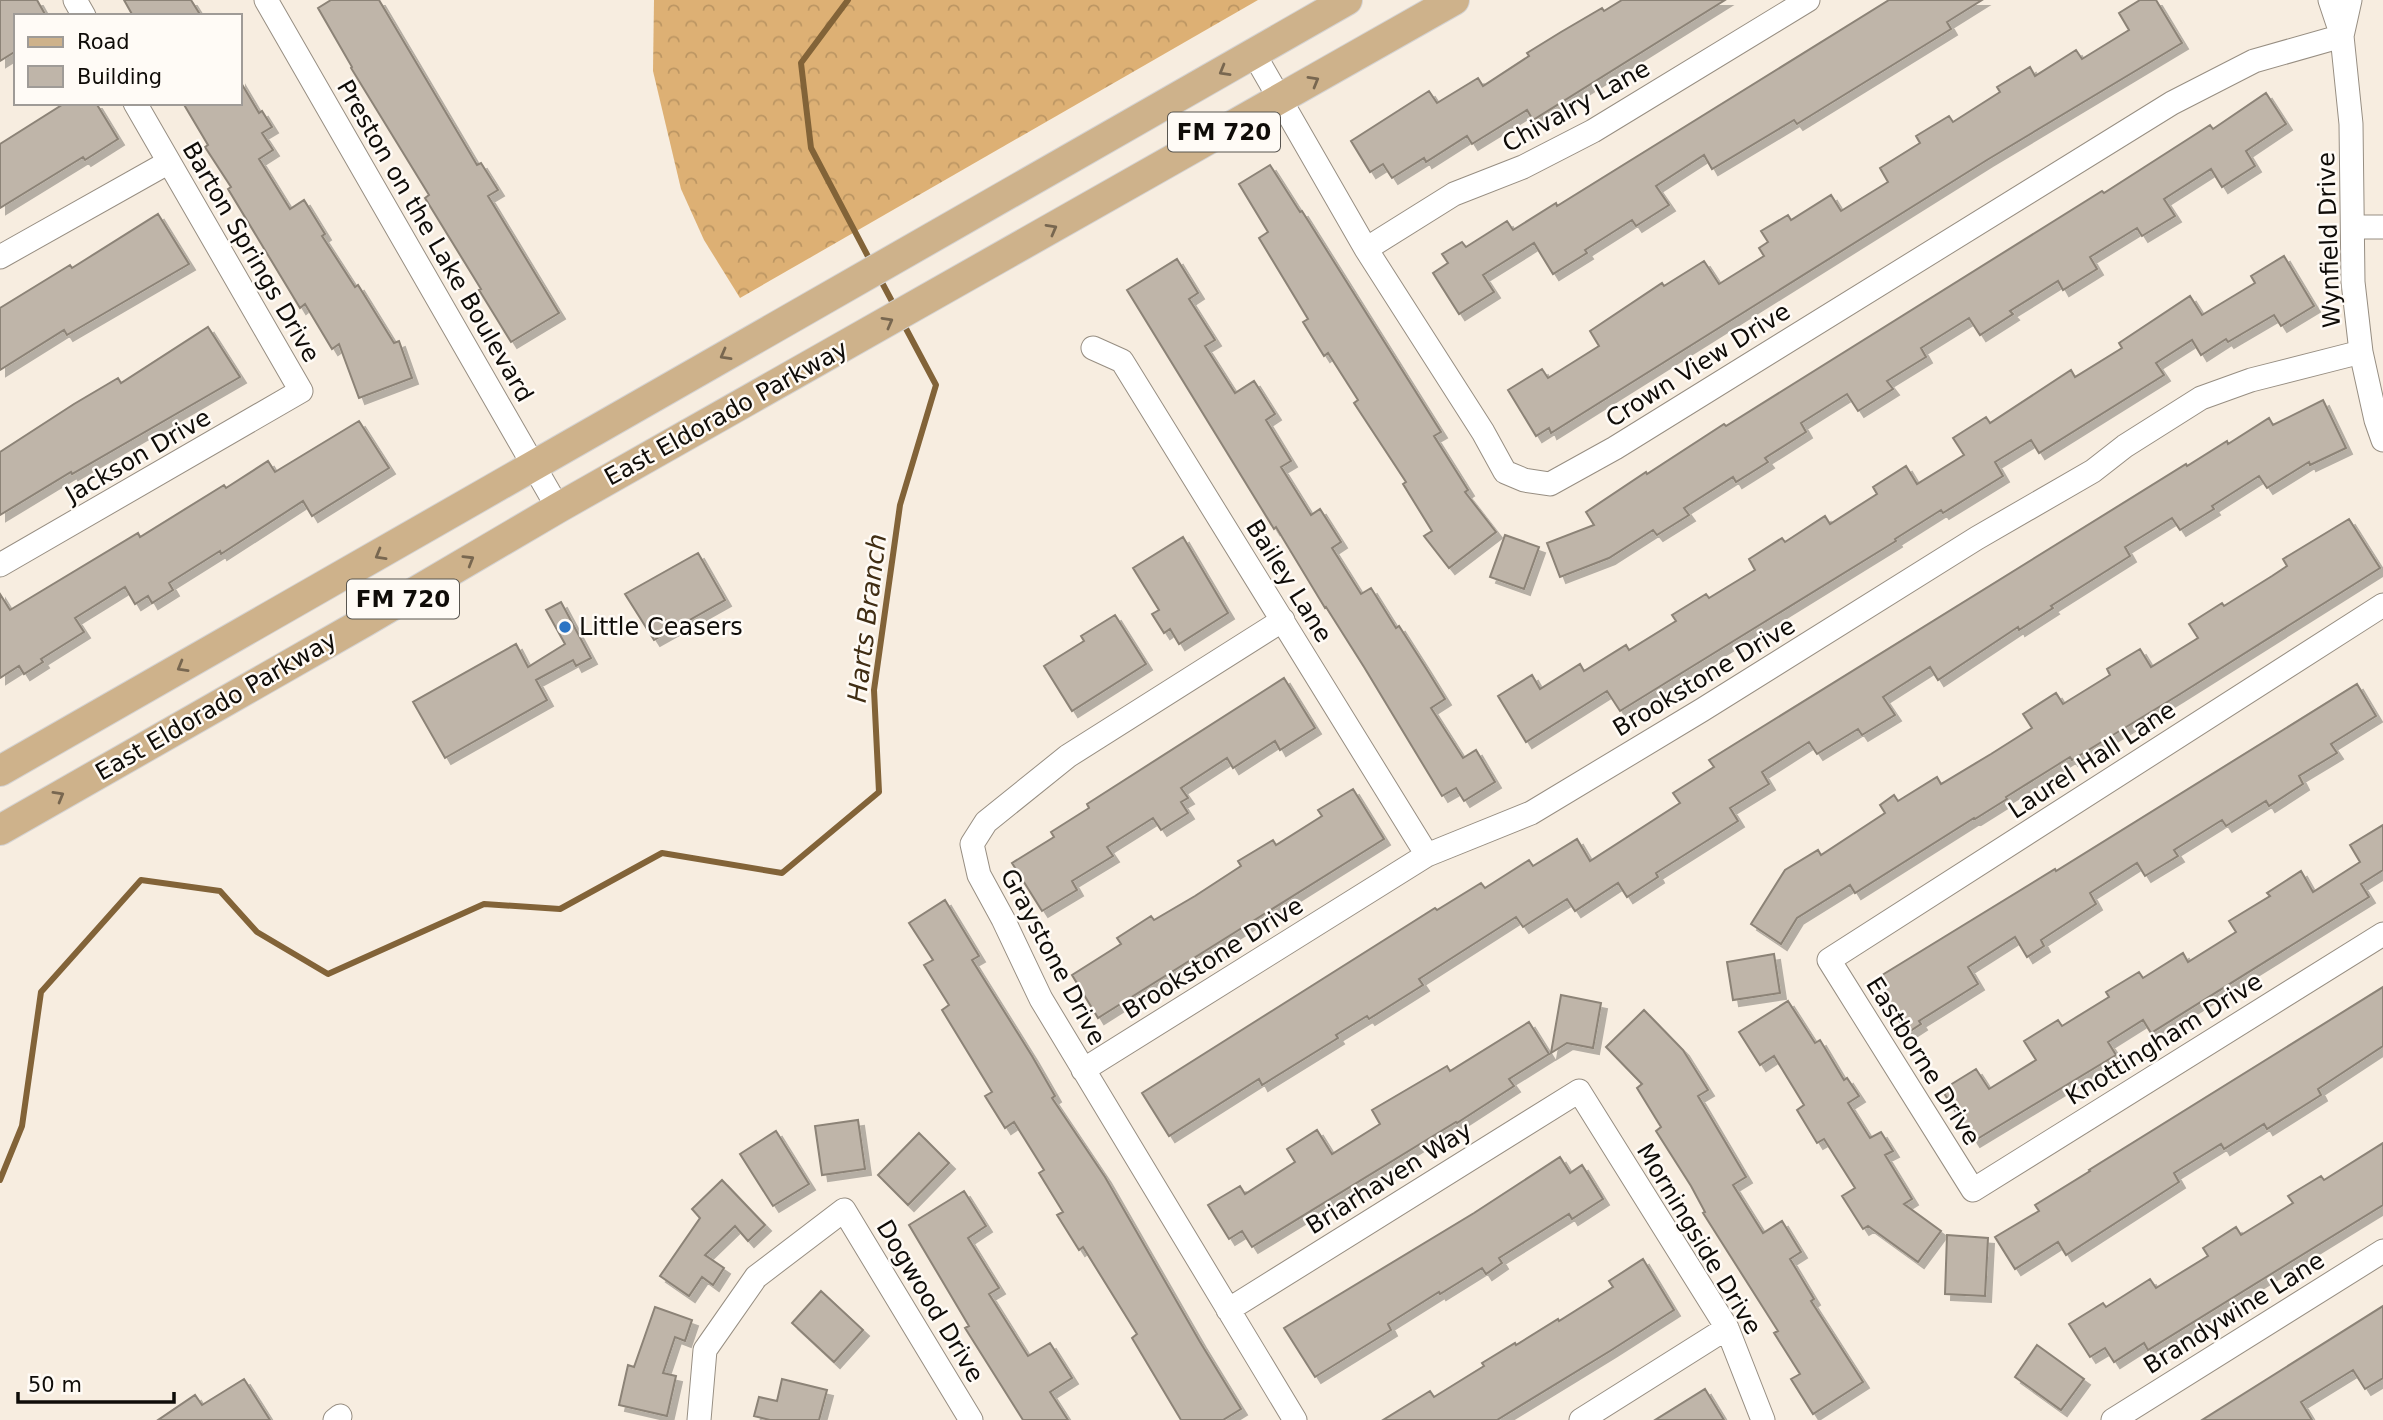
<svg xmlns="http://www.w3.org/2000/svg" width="2383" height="1420" viewBox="0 0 2383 1420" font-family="'DejaVu Sans',sans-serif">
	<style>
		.forest { fill: url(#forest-crowns) }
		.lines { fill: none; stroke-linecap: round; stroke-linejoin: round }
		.stream { stroke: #826338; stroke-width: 6 }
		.building { fill: #bfb5a9; stroke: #8c8377; stroke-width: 2; filter: url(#shadow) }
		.minor-casing { stroke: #978e82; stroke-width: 25 }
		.major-casing { stroke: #d4d3d3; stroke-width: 32 }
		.minor { stroke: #fff; stroke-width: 23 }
		.major { stroke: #ceb28b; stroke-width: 30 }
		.oneway { stroke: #786750 }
		.poi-dot { fill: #2b74c4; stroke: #fffbf6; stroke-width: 2.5 }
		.labels { text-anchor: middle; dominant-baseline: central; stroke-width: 5; stroke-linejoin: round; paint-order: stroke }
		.shield { fill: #fffbf6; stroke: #57544f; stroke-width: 2 }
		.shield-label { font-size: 23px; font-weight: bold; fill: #0f0c08 }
		.street-label { font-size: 24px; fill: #0f0c08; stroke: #fffbf6 }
		.poi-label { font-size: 24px; fill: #0f0c08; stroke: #fffbf6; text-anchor: start }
		.water-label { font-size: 26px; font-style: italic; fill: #402d13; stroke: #fffbf6 }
	</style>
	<defs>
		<pattern id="forest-crowns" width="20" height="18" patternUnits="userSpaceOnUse" patternTransform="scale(1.75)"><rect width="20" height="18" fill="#ddb074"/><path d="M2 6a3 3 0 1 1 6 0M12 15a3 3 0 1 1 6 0" fill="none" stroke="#bc9663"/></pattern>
		<filter id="shadow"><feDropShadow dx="6" dy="6" stdDeviation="0" flood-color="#0004"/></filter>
	</defs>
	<rect width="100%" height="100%" fill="#f7ede0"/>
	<path class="forest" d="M 654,0 L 1258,0 L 740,298 L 704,240 L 681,189 L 653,71 Z"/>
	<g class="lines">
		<path class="stream" d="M 848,0 L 801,63 L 811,148 L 872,264
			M 879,277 L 895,307
			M 0,1180 L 22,1126 L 41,992 L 141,880 L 220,891 L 257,932 L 328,974 L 484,904 L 560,909 L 662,853 L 782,873 L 879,792 L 874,690 L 900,505 L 936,385 L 903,323"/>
	</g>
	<path class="building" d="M 0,0 L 37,0 L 46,16 L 16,16 L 16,51 L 0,61 Z
		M 124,0 L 191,0 L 201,16 L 133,16 Z
		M 331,0 L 379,0 L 477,165 L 481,163 L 498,190 L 488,196 L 559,313 L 511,342 L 479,290 L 481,289 L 425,198 L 429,195 L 351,68 L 352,67 L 318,8 Z
		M 1622,0 L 1725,0 L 1533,120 L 1527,110 L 1472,144 L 1467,136 L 1426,162 L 1424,158 L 1392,178 L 1383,164 L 1370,172 L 1351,141 L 1429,91 L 1437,103 L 1478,78 L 1483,86 L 1529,56 L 1527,53 L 1561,32 L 1602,8 L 1604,11 Z
		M 1889,0 L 1982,0 L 1947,22 L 1951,29 L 1797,124 L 1794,120 L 1712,169 L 1704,155 L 1656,186 L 1669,205 L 1636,226 L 1632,220 L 1585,250 L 1587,253 L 1553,274 L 1534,243 L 1483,275 L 1494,292 L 1459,314 L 1433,273 L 1448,263 L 1442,254 L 1462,242 L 1466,247 L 1507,221 L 1513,230 L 1556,203 L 1557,206 Z
		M 2140,0 L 2156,0 L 2182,43 L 1987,160 L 1551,433 L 1549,428 L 1536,436 L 1508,390 L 1542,369 L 1548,378 L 1599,346 L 1590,331 L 1662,283 L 1664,286 L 1704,261 L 1719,284 L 1764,256 L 1759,248 L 1768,242 L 1761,231 L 1788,215 L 1791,220 L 1831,195 L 1841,211 L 1888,182 L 1880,168 L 1920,143 L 1916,136 L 1949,116 L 1953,122 L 2000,92 L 1997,87 L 2030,67 L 2035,76 L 2076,50 L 2082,59 L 2129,30 L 2119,13 Z
		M 240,81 L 259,113 L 262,111 L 272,127 L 262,133 L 273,150 L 259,159 L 290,209 L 304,200 L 325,234 L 322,236 L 355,287 L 358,285 L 394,343 L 399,341 L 412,378 L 359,398 L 339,344 L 332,349 L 305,304 L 300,308 L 228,189 L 231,187 L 205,147 L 208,145 L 183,103 L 240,103 Z
		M 2266,93 L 2286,124 L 2246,151 L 2255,166 L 2222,187 L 2211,169 L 2164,199 L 2175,216 L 2142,236 L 2137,228 L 2090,257 L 2097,269 L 2063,290 L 2058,281 L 2010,311 L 2013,314 L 1980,335 L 1969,318 L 1921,348 L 1926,357 L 1887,381 L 1893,389 L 1858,411 L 1847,394 L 1801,423 L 1806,432 L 1765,458 L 1768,462 L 1736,482 L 1733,477 L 1684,508 L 1689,515 L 1657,535 L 1653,530 L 1609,558 L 1560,577 L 1547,543 L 1594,525 L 1586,512 L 1646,472 L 1647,474 L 1724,424 L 1726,426 L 2102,191 L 2104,193 L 2210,125 L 2213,129 Z
		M 65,103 L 96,103 L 118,139 L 85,160 L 83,157 L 0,208 L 0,144 Z
		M 1270,165 L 1300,212 L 1302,211 L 1441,432 L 1434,436 L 1468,490 L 1465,492 L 1496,532 L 1449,568 L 1424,536 L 1432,531 L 1403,484 L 1406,482 L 1354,403 L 1358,400 L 1328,353 L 1324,356 L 1303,322 L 1308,319 L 1259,238 L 1268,232 L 1239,184 Z
		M 158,214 L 189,264 L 67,335 L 64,330 L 0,370 L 0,308 L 70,265 L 72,268 Z
		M 2284,256 L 2314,306 L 2281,326 L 2274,315 L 2228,342 L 2226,339 L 2201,355 L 2192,340 L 2156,363 L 2164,375 L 2039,453 L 2031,440 L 1995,462 L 2003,476 L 1943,513 L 1941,510 L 1895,539 L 1896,541 L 1620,711 L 1607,691 L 1526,742 L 1498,696 L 1532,675 L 1540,689 L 1580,664 L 1584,671 L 1626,645 L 1629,650 L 1676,621 L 1672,615 L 1706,594 L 1709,598 L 1755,570 L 1749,559 L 1782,538 L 1785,542 L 1825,516 L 1830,524 L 1877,494 L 1873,487 L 1906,466 L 1917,484 L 1964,455 L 1953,438 L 1986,417 L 1990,423 L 2071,370 L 2075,377 L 2122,348 L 2119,343 L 2190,296 L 2202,315 L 2255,283 L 2251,276 Z
		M 1177,259 L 1198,293 L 1189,299 L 1215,340 L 1205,346 L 1235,393 L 1254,381 L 1275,414 L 1266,420 L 1291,461 L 1281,467 L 1311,515 L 1320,509 L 1341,542 L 1332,548 L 1361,594 L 1371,588 L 1396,628 L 1399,626 L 1424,665 L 1445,699 L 1431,708 L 1463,758 L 1476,750 L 1495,782 L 1464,801 L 1456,788 L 1442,796 L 1364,667 L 1326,607 L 1325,608 L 1276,527 L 1274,529 L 1127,290 Z
		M 208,327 L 240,377 L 72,474 L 71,472 L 0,515 L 0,452 L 74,404 L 118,378 L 121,383 Z
		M 2323,400 L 2346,448 L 2310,465 L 2309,462 L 2267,488 L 2259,476 L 2212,506 L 2214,509 L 2180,530 L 2172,518 L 2125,547 L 2130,556 L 2051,606 L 2053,608 L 2019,630 L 2018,627 L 1938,680 L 1930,667 L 1883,697 L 1895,715 L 1862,735 L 1858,729 L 1817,754 L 1809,742 L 1762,772 L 1769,784 L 1730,808 L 1738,821 L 1656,873 L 1658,877 L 1627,897 L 1618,883 L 1575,911 L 1567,899 L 1523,927 L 1516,917 L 1419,979 L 1423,985 L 1369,1019 L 1367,1016 L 1336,1035 L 1338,1038 L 1262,1085 L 1259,1079 L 1169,1136 L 1142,1093 L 1435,908 L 1437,910 L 1481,883 L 1485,888 L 1529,860 L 1533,866 L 1577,839 L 1590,861 L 1680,803 L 1673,793 L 1714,767 L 1709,760 L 2186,464 L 2187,466 L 2227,441 L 2228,444 L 2269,418 L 2273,425 Z
		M 359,421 L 389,468 L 312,516 L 303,501 L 221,554 L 220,551 L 169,583 L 173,590 L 152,603 L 148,596 L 135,604 L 125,587 L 75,618 L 84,632 L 41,659 L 43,662 L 24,674 L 19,666 L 0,678 L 0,594 L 10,610 L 138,533 L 140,537 L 224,485 L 226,488 L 268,461 L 275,472 Z
		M 2349,519 L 2380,568 L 2177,696 L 2072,760 L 2070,757 L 2006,797 L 2007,799 L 1975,819 L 1974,818 L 1855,893 L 1850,885 L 1797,918 L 1781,944 L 1751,924 L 1785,870 L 1818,850 L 1821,855 L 1885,813 L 1880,805 L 1894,795 L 1898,801 L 1937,777 L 1941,784 L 1991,754 L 2032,728 L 2023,714 L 2056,693 L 2063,704 L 2110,675 L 2107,669 L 2140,649 L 2151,667 L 2198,638 L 2189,624 L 2222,603 L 2224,606 L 2272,576 L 2287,566 L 2283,559 Z
		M 1505,535 L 1539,547 L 1524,589 L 1490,577 Z
		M 1183,537 L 1228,613 L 1179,644 L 1170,629 L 1164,633 L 1152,614 L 1159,610 L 1133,568 Z
		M 698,553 L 725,600 L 654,640 L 625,594 Z
		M 561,602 L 591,658 L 576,666 L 573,660 L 536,680 L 547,700 L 445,758 L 413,702 L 516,644 L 528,667 L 565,644 L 546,610 Z
		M 1115,615 L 1146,664 L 1072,711 L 1044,666 L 1084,641 L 1081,636 Z
		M 1284,678 L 1315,728 L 1280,750 L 1275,741 L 1233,768 L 1227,758 L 1181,788 L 1188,798 L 1181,802 L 1188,813 L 1161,830 L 1153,818 L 1107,847 L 1113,856 L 1072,881 L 1077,890 L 1042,911 L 1012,863 L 1054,837 L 1051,832 L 1089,808 L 1087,804 Z
		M 2357,684 L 2376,716 L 2331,744 L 2337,753 L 2299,776 L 2303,784 L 2269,806 L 2266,801 L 2226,826 L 2222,820 L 2174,850 L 2178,856 L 2145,876 L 2137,863 L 2090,893 L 2096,904 L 2041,940 L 2044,946 L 2027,957 L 2015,937 L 1968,967 L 1978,984 L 1919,1021 L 1921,1024 L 1907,1033 L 1874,980 L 2055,869 L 2056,871 Z
		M 1353,789 L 1384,839 L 1098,1018 L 1072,975 L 1121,944 L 1117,938 L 1151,916 L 1154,920 L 1195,896 L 1241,866 L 1238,861 L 1273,840 L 1276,845 L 1322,816 L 1318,810 Z
		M 2383,825 L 2383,870 L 2361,884 L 2369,897 L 2151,1033 L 2143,1020 L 2108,1042 L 2116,1055 L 1974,1141 L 1942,1090 L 1976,1069 L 1989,1089 L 2036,1060 L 2024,1041 L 2058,1020 L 2062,1026 L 2109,997 L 2106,992 L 2139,972 L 2143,978 L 2183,953 L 2188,962 L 2236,932 L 2229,921 L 2270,896 L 2267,893 L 2301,871 L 2313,892 L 2360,862 L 2350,845 Z
		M 945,900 L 979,956 L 972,960 L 1032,1056 L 1055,1096 L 1052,1098 L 1105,1177 L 1200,1342 L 1241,1409 L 1223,1420 L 1181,1420 L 1132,1338 L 1137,1334 L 1083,1247 L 1079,1250 L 1057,1215 L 1063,1212 L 1039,1173 L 1044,1170 L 1014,1122 L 1005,1128 L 985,1096 L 992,1092 L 942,1010 L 949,1005 L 924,965 L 933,960 L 909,923 Z
		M 1774,954 L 1780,993 L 1733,1000 L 1727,962 Z
		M 2383,987 L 2383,1046 L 2318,1089 L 2321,1095 L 2267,1129 L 2264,1124 L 2224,1149 L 2221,1144 L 2174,1173 L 2179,1182 L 2066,1255 L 2058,1242 L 2015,1269 L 1995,1237 L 2039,1211 L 2035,1205 L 2090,1171 L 2089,1170 Z
		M 1561,995 L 1601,1003 L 1593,1048 L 1567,1043 L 1551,1053 Z
		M 1788,1001 L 1815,1043 L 1820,1040 L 1844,1080 L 1847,1078 L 1859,1096 L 1848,1103 L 1870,1138 L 1881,1132 L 1893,1151 L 1885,1155 L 1912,1199 L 1904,1204 L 1941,1231 L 1918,1262 L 1868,1226 L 1863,1229 L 1842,1196 L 1855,1188 L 1824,1139 L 1817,1143 L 1797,1110 L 1804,1105 L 1774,1056 L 1760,1065 L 1739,1032 Z
		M 1644,1010 L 1683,1050 L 1708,1090 L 1698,1096 L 1746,1177 L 1733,1185 L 1763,1233 L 1782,1221 L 1801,1252 L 1790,1259 L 1814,1299 L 1811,1301 L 1863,1382 L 1813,1414 L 1791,1379 L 1800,1374 L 1774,1333 L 1778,1331 L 1703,1213 L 1705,1212 L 1691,1186 L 1656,1131 L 1661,1127 L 1637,1088 L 1642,1084 L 1606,1047 Z
		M 1529,1022 L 1549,1054 L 1509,1079 L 1514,1086 L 1457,1123 L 1456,1122 L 1252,1247 L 1242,1231 L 1229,1239 L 1208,1205 L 1240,1186 L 1245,1194 L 1295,1162 L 1287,1149 L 1317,1130 L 1332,1154 L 1380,1124 L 1372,1110 L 1447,1066 L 1450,1071 Z
		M 858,1120 L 865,1169 L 822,1175 L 815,1126 Z
		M 776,1131 L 809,1184 L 773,1206 L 740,1154 Z
		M 919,1133 L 949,1163 L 908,1205 L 878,1175 Z
		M 2383,1143 L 2383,1205 L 2148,1350 L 2144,1343 L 2114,1362 L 2105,1348 L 2090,1357 L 2069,1324 L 2103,1303 L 2106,1307 L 2150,1279 L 2156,1288 L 2208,1256 L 2203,1248 L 2236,1227 L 2241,1235 L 2293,1203 L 2288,1196 L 2321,1176 L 2324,1180 Z
		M 1560,1157 L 1570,1173 L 1582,1165 L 1603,1199 L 1572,1219 L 1569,1214 L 1499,1258 L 1502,1263 L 1486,1274 L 1482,1268 L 1440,1294 L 1439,1292 L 1388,1324 L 1391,1330 L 1315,1377 L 1284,1328 L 1474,1213 Z
		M 722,1180 L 765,1225 L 748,1241 L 735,1226 L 705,1255 L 724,1268 L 713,1285 L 702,1277 L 689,1296 L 660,1276 L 700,1218 L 692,1209 Z
		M 964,1191 L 986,1226 L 968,1238 L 999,1288 L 989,1294 L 1028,1356 L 1050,1343 L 1072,1378 L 1050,1392 L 1068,1420 L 1023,1420 L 965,1328 L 969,1326 L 909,1225 Z
		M 1947,1235 L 1988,1238 L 1985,1296 L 1945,1294 Z
		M 1643,1259 L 1674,1310 L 1610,1351 L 1497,1420 L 1383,1420 L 1430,1391 L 1434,1397 L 1484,1366 L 1482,1363 L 1515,1343 L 1516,1345 L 1558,1319 L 1559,1321 L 1613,1287 L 1609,1281 Z
		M 821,1291 L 863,1330 L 834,1362 L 792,1323 Z
		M 2383,1306 L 2383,1378 L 2365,1389 L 2353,1370 L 2301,1402 L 2312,1420 L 2202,1420 Z
		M 655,1307 L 692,1320 L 685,1341 L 675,1337 L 663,1373 L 676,1376 L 667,1416 L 619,1405 L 628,1365 L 634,1367 Z
		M 2037,1345 L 2084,1379 L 2061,1410 L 2015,1377 Z
		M 244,1379 L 270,1420 L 158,1420 L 195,1395 L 202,1405 Z
		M 782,1379 L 827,1390 L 819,1420 L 770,1420 L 754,1416 L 759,1397 L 777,1401 Z
		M 1705,1389 L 1724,1420 L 1655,1420 Z"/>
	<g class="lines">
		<defs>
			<path id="minor" d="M 75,0 L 84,16
				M 266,0 L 558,508
				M 2330,0 L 2342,36 L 2351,124 L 2353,282 L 2361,352 L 2376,420 L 2383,440
				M 2342,36 L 2350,0
				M 1254,54 L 1366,249 L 1483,432 L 1505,472 L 1524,480 L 1550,484 L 1615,448 L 2172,103 L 2254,61 L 2342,36
				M 2353,227 L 2383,227
				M 1366,249 L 1454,194 L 1523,167 L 1593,131 L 1808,0
				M 0,257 L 169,162
				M 1093,348 L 1122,361 L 1427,855
				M 0,565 L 301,391 L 135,103
				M 2383,605 L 1829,960 L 1973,1190 L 2383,934
				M 1283,620 L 1068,756 L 986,822 L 972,844 L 979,875 L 1003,919 L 1041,999 L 1295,1420
				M 1083,1070 L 1427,855 L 1531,813 L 1702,710 L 1977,538 L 2093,471 L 2125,446 L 2201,398 L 2251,380 L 2361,352
				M 1228,1310 L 1579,1091 L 1727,1328 L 1763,1420
				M 335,1420 L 340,1416
				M 699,1420 L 705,1350 L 756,1277 L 844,1210 L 971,1420
				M 1581,1420 L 1727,1328
				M 2113,1420 L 2383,1251"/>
			<path id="major" d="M 0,771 L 1347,0
				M 0,830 L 364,622 L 558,508 L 1454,0"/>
		</defs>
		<use href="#minor" class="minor-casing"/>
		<use href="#major" class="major-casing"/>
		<use href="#minor" class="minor"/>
		<use href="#major" class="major"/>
	</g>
	<defs><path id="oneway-chevron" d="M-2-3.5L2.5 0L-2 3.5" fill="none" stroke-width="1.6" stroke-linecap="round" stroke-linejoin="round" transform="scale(1.75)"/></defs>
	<g class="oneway">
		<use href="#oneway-chevron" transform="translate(1224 71) rotate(150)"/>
		<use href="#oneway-chevron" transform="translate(1314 81) rotate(-30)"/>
		<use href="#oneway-chevron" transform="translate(1052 229) rotate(-29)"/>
		<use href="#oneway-chevron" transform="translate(888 322) rotate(-29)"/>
		<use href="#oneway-chevron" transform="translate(725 355) rotate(151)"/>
		<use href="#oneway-chevron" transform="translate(380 555) rotate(150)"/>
		<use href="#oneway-chevron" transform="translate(469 560) rotate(-31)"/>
		<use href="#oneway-chevron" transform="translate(182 667) rotate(150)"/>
		<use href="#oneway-chevron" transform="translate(59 796) rotate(-30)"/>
	</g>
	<circle class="poi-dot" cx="565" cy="627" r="7"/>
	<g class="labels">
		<g class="shield">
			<rect x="1168" y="112.5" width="112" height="39" rx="5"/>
			<rect x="347" y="579.5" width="112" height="39" rx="5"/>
		</g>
		<g class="shield-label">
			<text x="1224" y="132">FM 720</text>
			<text x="403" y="599">FM 720</text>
		</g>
		<g class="street-label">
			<text transform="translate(1576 106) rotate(-29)">Chivalry Lane</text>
			<text transform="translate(2329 240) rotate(-92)">Wynfield Drive</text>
			<text transform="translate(435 241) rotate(60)">Preston on the Lake Boulevard</text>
			<text transform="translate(251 252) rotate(60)">Barton Springs Drive</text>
			<text transform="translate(1698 365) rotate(-32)">Crown View Drive</text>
			<text transform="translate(726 413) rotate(-29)">East Eldorado Parkway</text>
			<text transform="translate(138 456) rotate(-30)">Jackson Drive</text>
			<text transform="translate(1289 581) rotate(58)">Bailey Lane</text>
			<text transform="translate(1704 677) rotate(-31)">Brookstone Drive</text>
			<text transform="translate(216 706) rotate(-30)">East Eldorado Parkway</text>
			<text transform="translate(2092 760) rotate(-33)">Laurel Hall Lane</text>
			<text transform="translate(1053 957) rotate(62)">Graystone Drive</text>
			<text transform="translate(1213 958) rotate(-32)">Brookstone Drive</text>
			<text transform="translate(2164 1039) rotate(-32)">Knottingham Drive</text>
			<text transform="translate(1923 1061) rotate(58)">Eastborne Drive</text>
			<text transform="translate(1389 1178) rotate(-32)">Briarhaven Way</text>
			<text transform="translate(1699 1239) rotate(59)">Morningside Drive</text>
			<text transform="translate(930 1301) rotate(59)">Dogwood Drive</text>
			<text transform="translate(2234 1313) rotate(-32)">Brandywine Lane</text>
		</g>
		<g class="poi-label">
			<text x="579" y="627">Little Ceasers</text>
		</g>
		<g class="water-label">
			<text transform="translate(867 618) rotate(-83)">Harts Branch</text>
		</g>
	</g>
	<rect x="14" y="14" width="228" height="91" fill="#fffbf6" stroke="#9f9b97" stroke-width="2"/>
	<rect x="28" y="37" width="35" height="10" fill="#ceb28b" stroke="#9f9b97" stroke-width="2"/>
	<text x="77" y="49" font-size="21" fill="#0f0c08">Road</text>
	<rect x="28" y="66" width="35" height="21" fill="#bfb5a9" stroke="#9f9b97" stroke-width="2"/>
	<text x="77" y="84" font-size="21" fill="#0f0c08">Building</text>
	<path d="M18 1392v10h156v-10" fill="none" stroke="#0f0c08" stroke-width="3.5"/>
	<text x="28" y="1392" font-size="21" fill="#0f0c08" stroke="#fffbf6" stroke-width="5" paint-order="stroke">50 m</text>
</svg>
